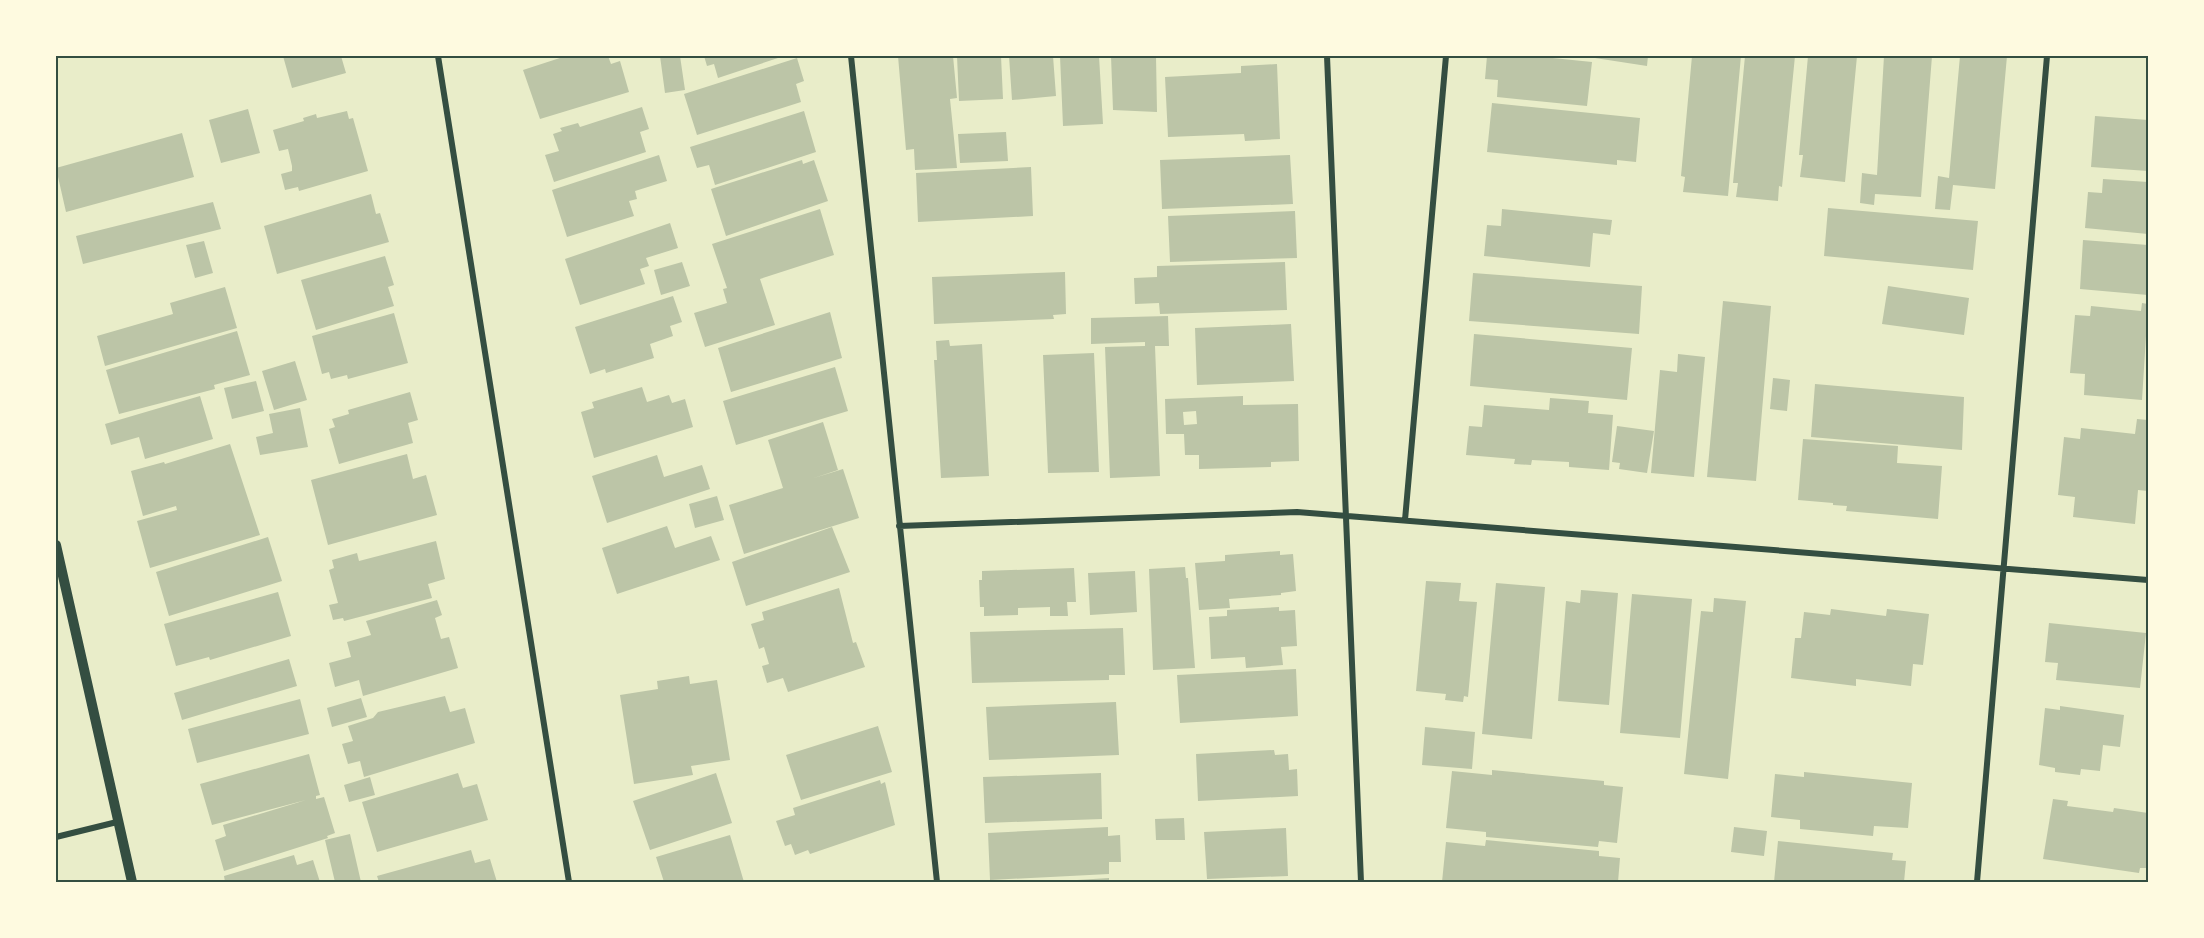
<svg xmlns="http://www.w3.org/2000/svg" width="2204" height="938" viewBox="0 0 2204 938" font-family="'Golos Text',sans-serif">
	<style>
		.building { fill: #bcc5a7; fill-rule: evenodd }
		.lines { fill: none; stroke-linecap: round; stroke-linejoin: round }
		.minor { stroke: #344e41; stroke-width: 6 }
		.tertiary { stroke: #344e41; stroke-width: 10 }
		.neatline { fill: none; stroke: #344e41; stroke-width: 2 }
	</style>
	<rect width="100%" height="100%" fill="#e9edc9"/>
	<path class="building" d="M 283,56 L 341,56 L 346,73 L 292,88 Z
		M 566,56 L 608,56 L 611,64 L 620,61 L 629,92 L 540,119 L 523,70 Z
		M 660,56 L 680,56 L 685,90 L 665,93 Z
		M 704,56 L 784,56 L 718,78 L 714,64 L 707,66 Z
		M 898,56 L 953,56 L 957,98 L 950,99 L 957,168 L 915,170 L 914,149 L 906,150 Z
		M 957,56 L 1001,56 L 1003,99 L 959,101 Z
		M 1009,56 L 1053,56 L 1056,96 L 1012,100 Z
		M 1060,56 L 1099,56 L 1103,124 L 1063,126 Z
		M 1111,56 L 1156,56 L 1157,112 L 1113,110 Z
		M 1487,56 L 1533,56 L 1592,62 L 1587,106 L 1497,97 L 1498,80 L 1485,79 Z
		M 1582,56 L 1648,56 L 1647,66 Z
		M 1692,56 L 1741,56 L 1728,196 L 1683,192 L 1685,177 L 1681,176 Z
		M 1745,56 L 1795,56 L 1782,187 L 1779,186 L 1778,201 L 1736,197 L 1738,183 L 1733,183 Z
		M 1808,56 L 1857,56 L 1845,182 L 1800,177 L 1803,155 L 1799,155 Z
		M 1884,56 L 1932,56 L 1921,197 L 1875,194 L 1874,205 L 1860,203 L 1862,173 L 1877,175 Z
		M 1960,56 L 2007,56 L 1995,189 L 1953,185 L 1950,210 L 1935,209 L 1938,176 L 1949,178 Z
		M 797,58 L 804,81 L 796,84 L 801,102 L 697,135 L 684,94 Z
		M 1277,64 L 1280,139 L 1245,141 L 1244,134 L 1168,137 L 1165,77 L 1241,73 L 1241,66 Z
		M 1492,103 L 1640,118 L 1636,162 L 1617,160 L 1617,165 L 1487,152 Z
		M 642,107 L 649,129 L 640,132 L 646,152 L 554,182 L 545,155 L 559,151 L 553,134 L 562,131 L 560,128 L 578,123 L 580,127 Z
		M 248,109 L 260,153 L 221,163 L 209,120 Z
		M 347,111 L 349,119 L 353,118 L 368,171 L 299,191 L 298,187 L 285,190 L 281,174 L 292,171 L 292,166 L 288,149 L 279,151 L 273,130 L 304,121 L 303,118 L 316,114 L 317,118 Z
		M 804,111 L 816,152 L 715,185 L 709,165 L 697,168 L 690,147 Z
		M 2095,116 L 2148,120 L 2148,171 L 2091,167 Z
		M 1006,132 L 1008,161 L 960,163 L 958,134 Z
		M 182,133 L 194,177 L 66,212 L 56,168 Z
		M 659,155 L 667,181 L 635,191 L 637,199 L 629,201 L 634,216 L 567,237 L 552,190 Z
		M 1290,155 L 1293,204 L 1162,209 L 1160,160 Z
		M 802,160 L 803,164 L 814,160 L 828,201 L 726,236 L 711,189 Z
		M 1031,167 L 1033,216 L 918,222 L 916,173 Z
		M 2103,179 L 2148,182 L 2148,234 L 2085,228 L 2088,192 L 2102,193 Z
		M 371,194 L 376,214 L 380,213 L 389,242 L 277,274 L 264,226 Z
		M 213,202 L 221,229 L 83,264 L 76,236 Z
		M 1828,208 L 1978,221 L 1973,270 L 1824,256 Z
		M 820,209 L 834,255 L 760,279 L 775,325 L 705,347 L 694,313 L 727,303 L 723,289 L 727,288 L 712,244 Z
		M 1502,209 L 1612,220 L 1610,235 L 1593,233 L 1590,267 L 1484,256 L 1487,225 L 1501,226 Z
		M 1295,211 L 1297,258 L 1170,262 L 1168,216 Z
		M 670,223 L 678,248 L 646,258 L 649,266 L 640,269 L 645,284 L 580,305 L 565,259 Z
		M 2083,240 L 2148,245 L 2148,295 L 2080,289 Z
		M 204,241 L 213,273 L 195,278 L 186,245 Z
		M 385,256 L 394,285 L 388,287 L 394,306 L 316,330 L 301,280 Z
		M 682,262 L 690,286 L 661,295 L 654,270 Z
		M 1285,262 L 1287,310 L 1160,314 L 1159,303 L 1135,304 L 1134,278 L 1157,277 L 1157,266 Z
		M 1065,272 L 1066,314 L 1053,315 L 1054,319 L 934,324 L 932,277 Z
		M 1473,273 L 1642,286 L 1639,334 L 1469,321 Z
		M 1888,286 L 1969,298 L 1964,335 L 1882,324 Z
		M 225,287 L 237,328 L 105,366 L 97,336 L 173,314 L 170,303 Z
		M 673,296 L 682,322 L 670,326 L 673,336 L 650,344 L 654,358 L 606,373 L 605,369 L 590,374 L 575,327 Z
		M 1723,301 L 1771,306 L 1756,481 L 1707,477 Z
		M 2142,303 L 2148,304 L 2142,400 L 2084,395 L 2085,374 L 2070,373 L 2075,315 L 2090,316 L 2091,306 L 2141,311 Z
		M 830,312 L 842,358 L 731,392 L 718,348 Z
		M 394,313 L 408,363 L 348,379 L 347,375 L 331,379 L 329,372 L 322,374 L 312,336 Z
		M 1168,316 L 1169,346 L 1155,346 L 1160,476 L 1110,478 L 1105,347 L 1145,346 L 1145,342 L 1091,344 L 1091,318 Z
		M 1291,324 L 1294,381 L 1197,385 L 1195,328 Z
		M 237,331 L 250,375 L 214,385 L 215,389 L 119,414 L 106,370 Z
		M 1474,334 L 1632,348 L 1627,400 L 1470,386 Z
		M 949,340 L 950,346 L 982,344 L 989,476 L 941,478 L 934,360 L 937,360 L 936,341 Z
		M 1094,353 L 1099,472 L 1048,473 L 1043,355 Z
		M 1678,354 L 1705,357 L 1694,477 L 1651,473 L 1660,370 L 1677,372 Z
		M 295,361 L 307,400 L 274,410 L 262,371 Z
		M 835,367 L 848,411 L 736,445 L 723,401 Z
		M 1773,378 L 1790,380 L 1787,411 L 1770,409 Z
		M 256,381 L 264,411 L 232,419 L 224,388 Z
		M 1815,384 L 1964,397 L 1962,450 L 1811,437 Z
		M 642,387 L 647,402 L 669,395 L 672,403 L 685,399 L 693,427 L 594,458 L 581,412 L 594,408 L 592,402 Z
		M 410,392 L 418,420 L 408,423 L 413,443 L 339,464 L 329,429 L 335,427 L 332,419 L 349,414 L 348,410 Z
		M 200,396 L 213,439 L 145,459 L 139,437 L 111,445 L 105,424 Z
		M 1243,396 L 1243,405 L 1298,404 L 1299,461 L 1271,462 L 1271,467 L 1199,469 L 1199,455 L 1185,455 L 1184,434 L 1166,434 L 1165,399 ZM 1196,411 L 1197,424 L 1184,425 L 1183,412 Z
		M 1550,398 L 1589,401 L 1588,413 L 1613,415 L 1609,470 L 1569,467 L 1569,462 L 1532,460 L 1531,465 L 1514,464 L 1515,459 L 1466,455 L 1469,426 L 1482,427 L 1484,405 L 1549,410 Z
		M 300,408 L 308,447 L 260,455 L 256,437 L 273,433 L 269,414 Z
		M 2137,419 L 2148,420 L 2148,491 L 2138,490 L 2135,524 L 2073,517 L 2075,497 L 2058,495 L 2064,437 L 2080,439 L 2081,428 L 2135,434 Z
		M 823,422 L 838,470 L 814,478 L 843,469 L 859,518 L 744,554 L 729,505 L 783,488 L 768,440 Z
		M 1617,426 L 1654,431 L 1647,473 L 1619,469 L 1620,463 L 1612,462 Z
		M 1803,439 L 1898,446 L 1897,463 L 1942,466 L 1938,519 L 1846,511 L 1847,506 L 1833,505 L 1833,503 L 1798,500 Z
		M 230,444 L 260,535 L 150,568 L 137,521 L 177,510 L 176,506 L 143,516 L 131,471 L 164,462 L 165,464 Z
		M 407,454 L 413,479 L 426,475 L 437,515 L 328,545 L 311,480 Z
		M 657,455 L 664,477 L 702,465 L 710,489 L 607,523 L 592,476 Z
		M 717,496 L 724,520 L 695,528 L 689,504 Z
		M 667,526 L 675,548 L 711,536 L 720,560 L 617,594 L 602,548 Z
		M 832,527 L 850,572 L 746,606 L 732,562 Z
		M 268,537 L 282,581 L 169,616 L 156,572 Z
		M 436,541 L 445,579 L 428,584 L 432,598 L 344,621 L 343,618 L 333,620 L 329,605 L 338,603 L 329,570 L 334,568 L 332,560 L 357,553 L 359,561 Z
		M 1280,551 L 1280,555 L 1293,554 L 1296,591 L 1281,593 L 1281,595 L 1229,599 L 1230,608 L 1199,610 L 1195,563 L 1225,561 L 1225,555 Z
		M 1185,567 L 1186,578 L 1188,578 L 1195,668 L 1153,670 L 1149,569 Z
		M 1074,568 L 1076,602 L 1067,602 L 1068,616 L 1050,616 L 1050,607 L 1018,608 L 1018,615 L 984,616 L 984,607 L 980,607 L 979,580 L 982,580 L 982,571 Z
		M 1135,571 L 1137,612 L 1090,615 L 1088,573 Z
		M 1426,581 L 1461,583 L 1459,601 L 1477,602 L 1468,697 L 1464,696 L 1463,702 L 1445,700 L 1446,694 L 1416,691 Z
		M 1496,583 L 1545,587 L 1532,739 L 1482,734 Z
		M 839,588 L 853,643 L 856,642 L 865,667 L 788,692 L 783,678 L 767,683 L 762,666 L 769,664 L 764,647 L 759,649 L 751,624 L 764,620 L 762,612 Z
		M 1581,590 L 1618,593 L 1609,705 L 1558,701 L 1566,601 L 1580,603 Z
		M 278,592 L 291,636 L 210,660 L 209,657 L 176,666 L 164,624 Z
		M 1632,594 L 1692,599 L 1680,738 L 1620,733 Z
		M 1714,598 L 1746,601 L 1728,779 L 1684,774 L 1701,611 L 1713,612 Z
		M 437,600 L 442,615 L 435,618 L 441,639 L 449,637 L 458,668 L 363,696 L 359,680 L 335,687 L 329,663 L 351,657 L 347,642 L 371,635 L 366,621 Z
		M 1279,607 L 1279,611 L 1295,610 L 1297,646 L 1281,647 L 1283,665 L 1246,668 L 1245,657 L 1211,659 L 1209,617 L 1227,616 L 1227,610 Z
		M 1831,609 L 1886,616 L 1887,609 L 1929,614 L 1923,665 L 1913,664 L 1911,686 L 1856,679 L 1856,686 L 1791,678 L 1795,638 L 1801,638 L 1804,612 L 1830,615 Z
		M 2049,623 L 2146,633 L 2140,688 L 2056,680 L 2058,663 L 2045,662 Z
		M 1123,628 L 1125,675 L 1109,675 L 1109,680 L 972,683 L 970,632 Z
		M 289,659 L 297,686 L 182,720 L 174,693 Z
		M 1296,669 L 1298,716 L 1180,723 L 1177,675 Z
		M 689,676 L 690,684 L 717,680 L 730,760 L 691,766 L 693,775 L 634,784 L 620,695 L 658,689 L 657,681 Z
		M 445,696 L 450,712 L 465,708 L 475,743 L 364,777 L 360,761 L 348,764 L 342,744 L 353,741 L 348,726 L 373,718 L 378,712 Z
		M 361,698 L 367,717 L 332,727 L 327,708 Z
		M 300,699 L 309,734 L 197,763 L 188,729 Z
		M 1116,702 L 1119,755 L 989,760 L 986,707 Z
		M 2060,706 L 2124,715 L 2120,747 L 2103,745 L 2100,771 L 2081,769 L 2080,775 L 2055,772 L 2055,768 L 2039,765 L 2045,708 L 2060,710 Z
		M 878,726 L 892,772 L 801,800 L 786,755 Z
		M 1425,727 L 1475,732 L 1472,769 L 1422,765 Z
		M 1274,750 L 1275,755 L 1288,754 L 1289,770 L 1297,769 L 1298,796 L 1198,801 L 1196,754 Z
		M 309,754 L 320,795 L 316,796 L 316,799 L 324,797 L 335,833 L 327,836 L 328,838 L 224,871 L 215,840 L 226,836 L 223,825 L 306,800 L 212,825 L 200,784 Z
		M 1492,770 L 1604,781 L 1604,785 L 1623,787 L 1617,843 L 1599,841 L 1598,847 L 1486,837 L 1486,832 L 1446,828 L 1452,771 L 1492,775 Z
		M 1804,772 L 1912,783 L 1908,828 L 1874,826 L 1873,836 L 1800,829 L 1800,820 L 1771,817 L 1775,774 L 1804,777 Z
		M 458,773 L 463,788 L 477,784 L 488,820 L 377,852 L 362,802 Z
		M 716,773 L 732,823 L 650,850 L 633,801 Z
		M 1101,773 L 1102,819 L 985,823 L 983,777 Z
		M 370,777 L 375,795 L 349,802 L 344,785 Z
		M 880,780 L 881,784 L 885,782 L 895,825 L 810,854 L 808,850 L 795,855 L 791,844 L 785,846 L 776,821 L 795,815 L 793,808 Z
		M 2053,799 L 2068,801 L 2067,806 L 2113,812 L 2114,808 L 2148,813 L 2148,868 L 2140,868 L 2139,873 L 2043,859 Z
		M 1184,818 L 1185,840 L 1156,840 L 1155,819 Z
		M 1108,827 L 1108,836 L 1120,835 L 1121,862 L 1109,862 L 1109,874 L 990,880 L 988,833 Z
		M 1734,827 L 1767,831 L 1764,856 L 1731,852 Z
		M 1286,828 L 1288,876 L 1207,879 L 1204,832 Z
		M 350,834 L 361,882 L 335,882 L 325,840 Z
		M 730,835 L 744,882 L 664,882 L 656,857 Z
		M 1486,840 L 1599,851 L 1599,856 L 1620,858 L 1618,882 L 1442,882 L 1446,842 L 1485,846 Z
		M 1778,841 L 1893,853 L 1892,860 L 1906,861 L 1904,882 L 1774,882 Z
		M 471,850 L 475,863 L 490,859 L 497,882 L 379,882 L 377,876 Z
		M 294,855 L 297,865 L 313,860 L 320,882 L 225,882 L 224,876 Z
		M 1109,878 L 1109,882 L 1061,882 L 1061,881 Z"/>
	<g class="lines">
		<path class="minor" d="M 438,56 L 569,882
			M 851,56 L 937,882
			M 1327,56 L 1361,882
			M 1405,520 L 1446,56
			M 899,526 L 1297,512 L 2148,580
			M 56,837 L 117,822
			M 1977,882 L 2047,56"/>
		<path class="tertiary" d="M 56,545 L 132,882"/>
	</g>
	<rect width="2204" height="938" fill="none" stroke="#fefae0" stroke-width="114"/>
	<rect x="57" y="57" width="2090" height="824" class="neatline"/>
</svg>
